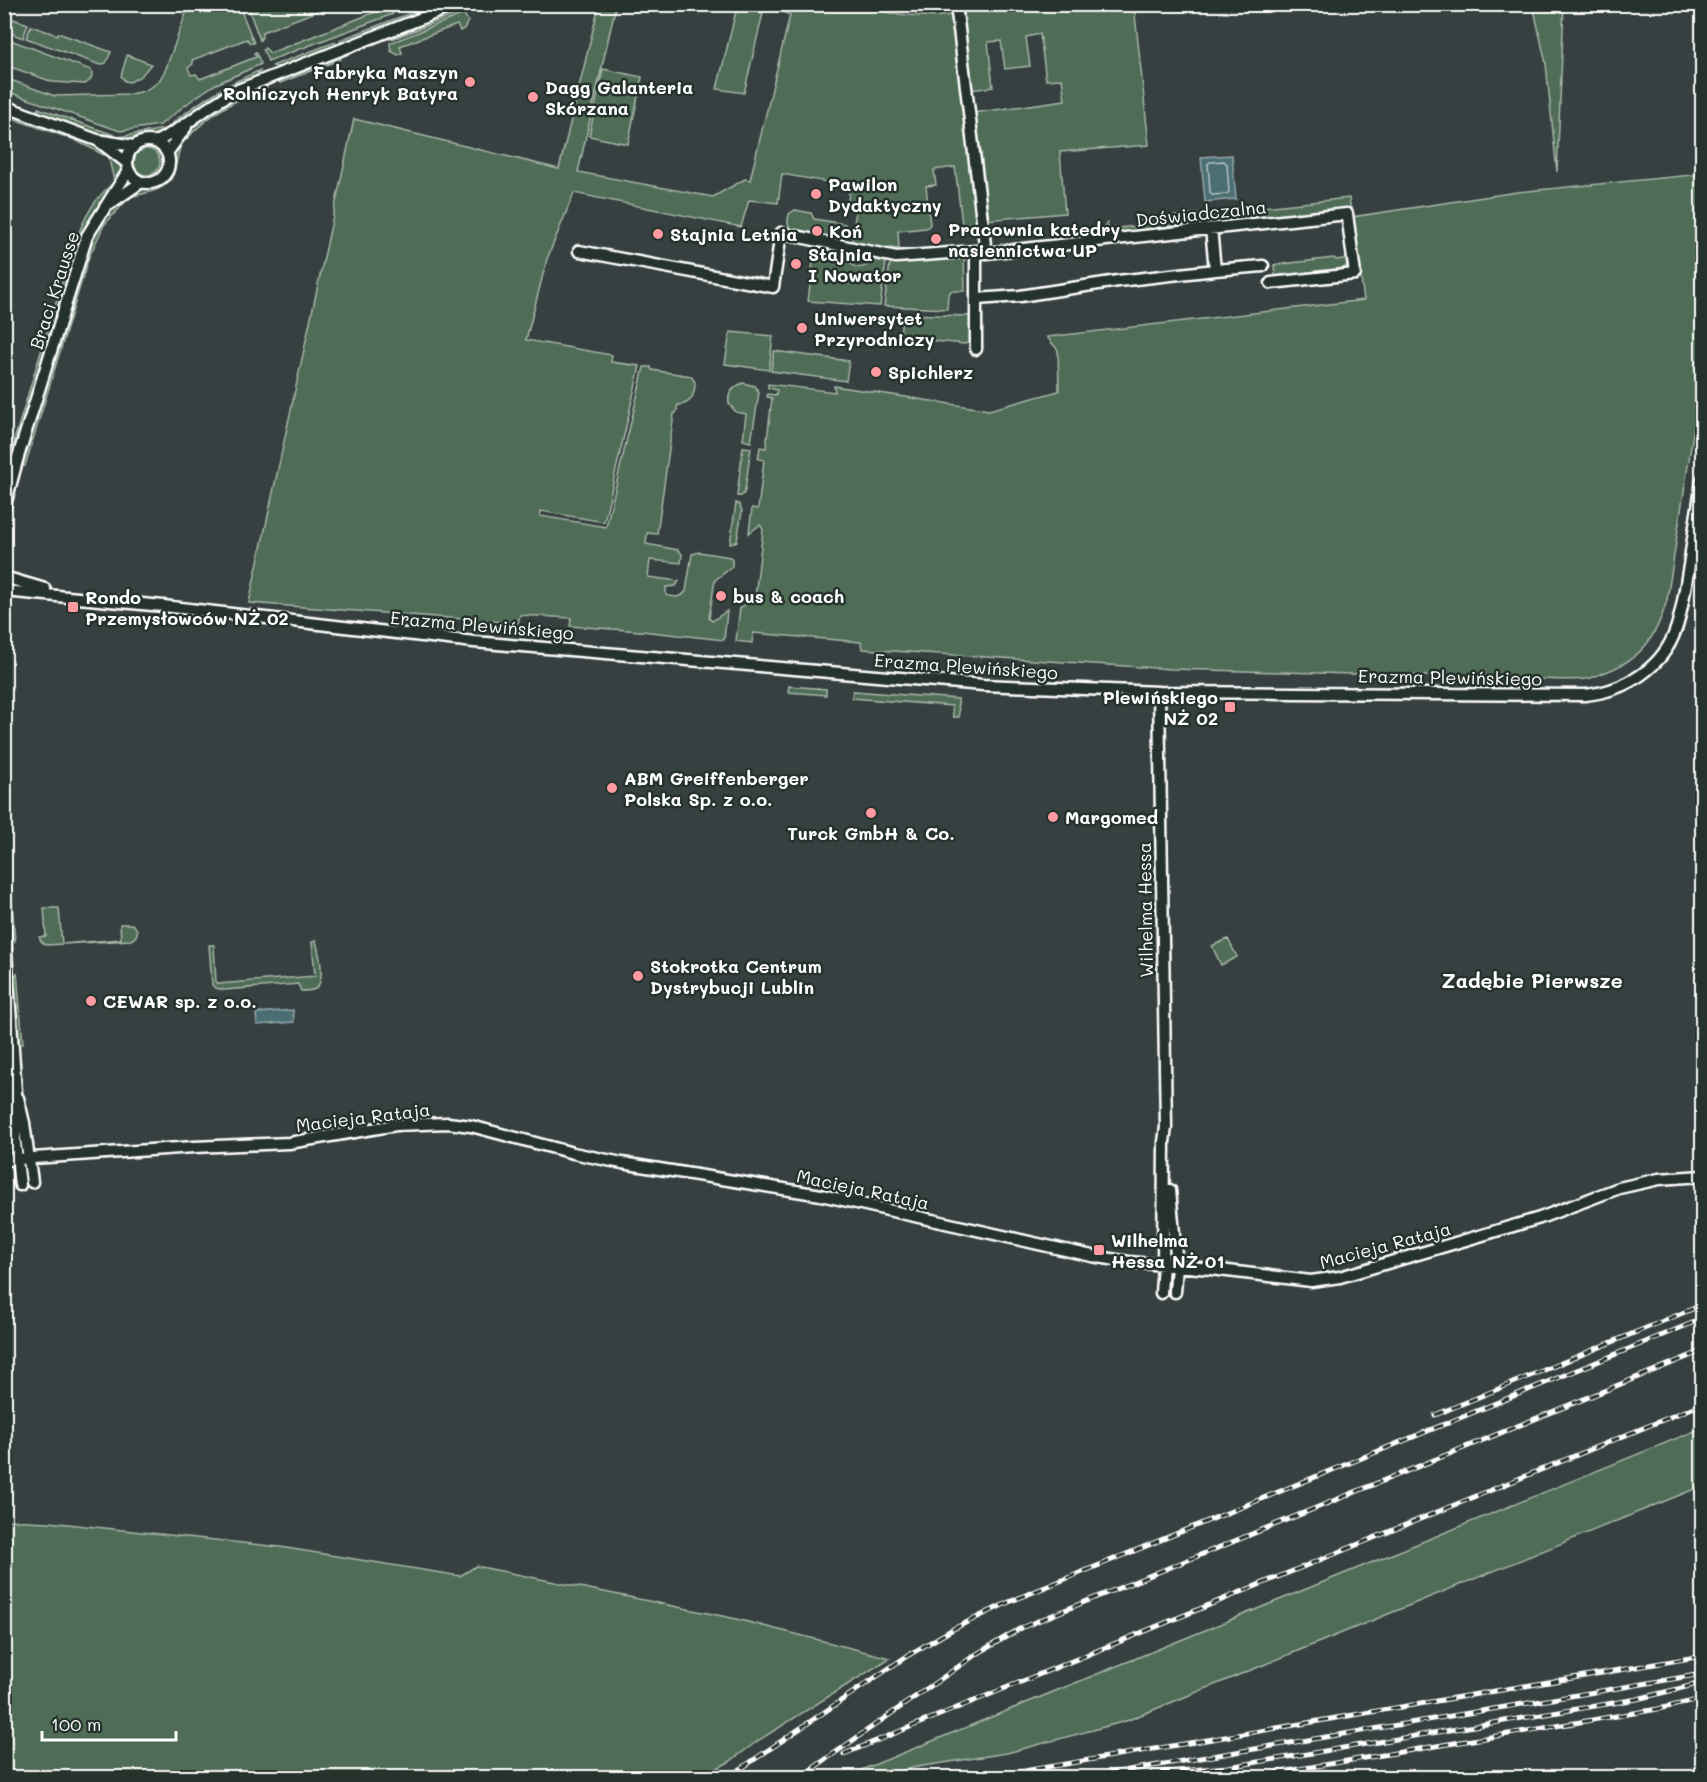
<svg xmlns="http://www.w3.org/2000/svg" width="1707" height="1782" viewBox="0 0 1707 1782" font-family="Mali,sans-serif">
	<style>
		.green { fill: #4f6d56; stroke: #a7b6aa; stroke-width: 1.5 }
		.water { fill: #4c6e73; stroke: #94a8ab; stroke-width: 1.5 }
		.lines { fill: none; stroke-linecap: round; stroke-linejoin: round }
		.shore { stroke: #b7c5c7; stroke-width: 1.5 }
		.minor-casing { stroke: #fff; stroke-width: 15 }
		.minor { stroke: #26332d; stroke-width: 10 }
		.rail-casing { stroke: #fff; stroke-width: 5 }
		.rail { stroke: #26332d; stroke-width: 3; stroke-dasharray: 9; stroke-linecap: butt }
		.poi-dot { fill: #ff9aa2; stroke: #26332d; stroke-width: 2 }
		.labels { text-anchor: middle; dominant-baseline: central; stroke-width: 5; stroke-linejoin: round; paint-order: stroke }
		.poi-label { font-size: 18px; font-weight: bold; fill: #fff; stroke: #26332d; text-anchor: start }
		.street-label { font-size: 18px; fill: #fff; stroke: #26332d }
		.neighbourhood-label { font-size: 20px; font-weight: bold; fill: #fff; stroke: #26332d }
	</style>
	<rect width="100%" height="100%" fill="#374040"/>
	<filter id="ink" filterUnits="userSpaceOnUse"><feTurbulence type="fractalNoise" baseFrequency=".0167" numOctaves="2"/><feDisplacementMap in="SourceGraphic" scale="12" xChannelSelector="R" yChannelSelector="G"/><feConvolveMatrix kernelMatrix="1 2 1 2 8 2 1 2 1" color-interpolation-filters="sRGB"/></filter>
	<g filter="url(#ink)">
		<path class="green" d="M 981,4 L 1134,5 L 1149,145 L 1060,152 L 1065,213 L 985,220 L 973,113 L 1065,100 L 1062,79 L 1046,80 L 1040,34 L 1026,37 L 1030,66 L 1005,69 L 1001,41 L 988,42 L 993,87 L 970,90 L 961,10 Z
			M 189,5 L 239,5 L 254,43 L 250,43 L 247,39 L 192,60 L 193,64 L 188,68 L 191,75 L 196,74 L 200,79 L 256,57 L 254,53 L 256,52 L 261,64 L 214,85 L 192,100 L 160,125 L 120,131 L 5,91 L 5,78 L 55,96 L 130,94 L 144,91 L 153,86 L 159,81 L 165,71 Z
			M 247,5 L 334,5 L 262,32 L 262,37 L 260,40 Z
			M 378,5 L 390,5 L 393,14 L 268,61 L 263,50 L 265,48 L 270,53 L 378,11 Z
			M 599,5 L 616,5 L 578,172 L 713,197 L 745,179 L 750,180 L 790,15 L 767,5 L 857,5 L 891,13 L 907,15 L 933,17 L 953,15 L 978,223 L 962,224 L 955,167 L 934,170 L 936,185 L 926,186 L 930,225 L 926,228 L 898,231 L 899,249 L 862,245 L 852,242 L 856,208 L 847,208 L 850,186 L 782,174 L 778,203 L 749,200 L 741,227 L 574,193 L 547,259 L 526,340 L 612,355 L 611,362 L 640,366 L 604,522 L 541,511 L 540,516 L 606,527 L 644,367 L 651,367 L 652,370 L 691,376 L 695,382 C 695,394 691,405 678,405 L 676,413 L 674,414 L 657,534 L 647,533 L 646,544 L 678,550 L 682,554 L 681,563 L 650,560 L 648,577 L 679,581 L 676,586 L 666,587 L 666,595 C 674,597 681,599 686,591 L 692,554 L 699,552 L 730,557 L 732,559 L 732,567 L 715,580 L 709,618 L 712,621 L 727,611 L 724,640 L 641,631 L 570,626 L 571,618 L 520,615 L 518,623 L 249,603 L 354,119 L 559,169 Z
			M 1533,5 L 1564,5 L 1557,172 L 1546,64 Z
			M 737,7 L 763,13 L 744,93 L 717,89 Z
			M 421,9 L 418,14 L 342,44 L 340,40 Z
			M 456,10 L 463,12 L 392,39 L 399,32 Z
			M 464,14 L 468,21 L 464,29 L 460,31 L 457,25 L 400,46 L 402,53 L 398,55 L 391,51 L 390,43 Z
			M 4,16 L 28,24 L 23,38 L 5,31 Z
			M 31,26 L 57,35 L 58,33 L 111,52 L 106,63 L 100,65 L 26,38 Z
			M 5,38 L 91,70 C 93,76 92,80 85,84 L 53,82 L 5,65 Z
			M 335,42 L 336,46 L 281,67 L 272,66 Z
			M 127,55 L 151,64 L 141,76 L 130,82 L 125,81 L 121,76 Z
			M 340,55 L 341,59 L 280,83 L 278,79 Z
			M 603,69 L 642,77 L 628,144 L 589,136 Z
			M 261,70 L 255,77 L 212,98 L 171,129 L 169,126 C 201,100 223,86 261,70 Z
			M 265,83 L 267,88 C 235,99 208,114 186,140 L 182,139 C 207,110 230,98 265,83 Z
			M 38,108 L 114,135 L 112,139 L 37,112 Z
			M 5,111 L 81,139 L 107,152 L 104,155 L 75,140 L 5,116 Z
			M 164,129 L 167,133 C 158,135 151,134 142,136 C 133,138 128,141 118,141 L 119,137 Z
			M 178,143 L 181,146 C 178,153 177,161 175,169 C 171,190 150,192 133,196 L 130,195 L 136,190 C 155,187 174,188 174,162 C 174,154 174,150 178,143 Z
			M134 162a13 13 0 1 1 26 0a13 13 0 1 1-26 0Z
			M 112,155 C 123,163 122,171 117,183 L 114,181 L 109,159 Z
			M 1702,174 L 1702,363 L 1699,395 L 1667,600 C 1656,638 1642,659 1603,673 C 1598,675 1591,679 1586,679 C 1569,681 1551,679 1534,679 L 1171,669 L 862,649 L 861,642 L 753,633 L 752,643 L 736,641 L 740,608 L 755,598 L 763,529 L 760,525 L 749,533 L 752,508 L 758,509 L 764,460 L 758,459 L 760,447 L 766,448 L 772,398 L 767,397 L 767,394 L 776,395 L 777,390 L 768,388 L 768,384 L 835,392 L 834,386 L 989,410 L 1059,391 L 1058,350 L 1047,337 L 1364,300 L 1352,217 L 1517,192 Z
			M 111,185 L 114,187 L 87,223 L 73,261 L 70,260 C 77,233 89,203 111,185 Z
			M 125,197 L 126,201 L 104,225 L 89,257 L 25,466 L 23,467 L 25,452 L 91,241 L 101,223 Z
			M 1349,198 L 1351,210 L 1105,237 L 1104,226 L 1107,223 L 1108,229 L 1137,226 L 1137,220 Z
			M 795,210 L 811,213 L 814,219 L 845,224 C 848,228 846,236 843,241 L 792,230 C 786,225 788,220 789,214 Z
			M 825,249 L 845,254 C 853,271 861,271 875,260 L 886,262 L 880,306 L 808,301 L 814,254 Z
			M 964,258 L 965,291 L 951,291 L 948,295 L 947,309 L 884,306 L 890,263 Z
			M 1334,258 L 1336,260 L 1350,258 L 1349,264 L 1344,268 L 1275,276 L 1274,265 Z
			M 65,273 L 69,274 L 11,466 L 5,470 Z
			M 906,314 L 969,316 L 973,321 L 972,341 L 965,344 L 902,338 L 900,336 L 902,317 Z
			M 730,332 L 773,336 L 769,370 L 725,364 Z
			M 774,351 L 849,361 L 846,381 L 771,371 Z
			M 743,383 L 755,386 L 759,393 L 751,442 L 743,440 L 746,414 L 736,412 L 729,404 C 727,393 733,387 743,383 Z
			M 743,447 L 751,448 L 745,490 C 744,495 742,497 737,496 Z
			M 736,503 L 740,505 L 742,511 L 737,541 L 730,544 Z
			M 789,686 L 826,689 L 826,695 L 788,692 Z
			M 853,691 L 958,699 L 959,717 L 953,717 L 952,706 L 852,698 Z
			M 4,783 L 15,942 L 10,934 L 5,852 Z
			M 44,908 L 59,908 L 62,944 L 121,939 L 120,924 L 132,924 C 139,929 139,936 131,940 L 46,945 L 41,941 L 39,937 L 46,936 Z
			M 1228,939 L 1237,957 L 1221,965 L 1212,946 Z
			M 316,941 C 319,952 327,981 315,989 C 311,991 305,991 301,991 L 298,984 L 225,990 L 215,988 L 212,985 L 209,945 L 214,945 L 216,982 L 218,984 L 315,976 L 312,942 Z
			M 17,972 L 23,1044 L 20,1044 L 18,1037 L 13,981 Z
			M 4,1030 L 7,1036 L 7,1093 L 10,1141 L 7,1142 L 4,1123 Z
			M 1702,1428 L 1702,1486 L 1126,1721 L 1007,1753 L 917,1767 L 872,1777 L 849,1777 L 849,1775 Z
			M 5,1520 L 49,1522 L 280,1547 L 460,1576 L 476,1566 L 732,1618 L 890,1658 L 759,1740 L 729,1762 L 700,1777 L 694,1774 L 689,1777 L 681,1777 L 674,1771 L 660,1778 L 5,1777 Z"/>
		<path class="water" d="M 1232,155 L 1236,199 L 1205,202 L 1201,157 Z
			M 293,1010 L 294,1022 L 257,1025 L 256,1013 Z"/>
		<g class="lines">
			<path class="shore" d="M 1224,161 L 1227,164 L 1229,192 L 1227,194 L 1212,195 L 1210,192 L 1208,164 L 1210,162 Z"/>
			<defs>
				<path id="minor" d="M 910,4 L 925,7 L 940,4
					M 956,4 L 986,253 L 1347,214 L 1355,274 L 1271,283
					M 4,106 L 97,140 L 134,146
					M127 162a21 21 0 1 1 42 0a21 21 0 1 1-42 0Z
					M 100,142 L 126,162
					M 155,142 C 185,129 208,104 238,90 L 458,4
					M 167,153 L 186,127
					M 111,203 L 140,183
					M 579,251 L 773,287 L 781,233 L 896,257 L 976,251 L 986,253
					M 976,251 L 976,349
					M 1215,270 L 1263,266
					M 976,299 L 1020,296 L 1118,281 L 1215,270 L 1211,228
					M 4,509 L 18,457 L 87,236 L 128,171
					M 4,577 L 45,589
					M 4,591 L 163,606 L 474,642 L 983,685 L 1159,692 L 1585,695 C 1625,691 1663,668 1676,629 C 1683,609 1685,587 1689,566 C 1693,537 1698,509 1702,480
					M 1159,692 L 1166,1127 L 1164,1142 L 1163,1265 L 1161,1293
					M 4,923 L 16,1092 L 15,1143 L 20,1185
					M 18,1098 L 24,1123 L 32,1182
					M 4,1160 L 194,1147 L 289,1143 L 396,1125 L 448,1123 L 471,1126 L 573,1153 L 622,1163 L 821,1195 L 1092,1256 L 1129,1262 L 1211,1269 L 1311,1281 L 1340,1277 L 1540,1218 L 1619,1188 L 1659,1179 L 1702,1176
					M 1170,1190 L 1177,1266 L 1175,1292"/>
			</defs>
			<use href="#minor" class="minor-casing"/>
			<use href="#minor" class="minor"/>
			<defs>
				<path id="rail" d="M 1435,1415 L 1702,1305
					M 844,1754 L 1702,1404
					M 1152,1773 L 1228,1767 L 1637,1699 L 1702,1683
					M 727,1778 L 907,1656 L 953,1629 L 1009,1602 L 1702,1319
					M 799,1778 L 975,1655 L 1023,1627 L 1702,1351
					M 982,1778 L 1702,1656
					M 1081,1778 L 1702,1674
					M 1245,1778 L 1658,1709 L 1702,1699"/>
			</defs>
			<use href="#rail" class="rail-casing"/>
			<use href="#rail" class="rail"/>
		</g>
	</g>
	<g class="poi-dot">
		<circle cx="470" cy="82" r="6"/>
		<circle cx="533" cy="97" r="6"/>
		<circle cx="816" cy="194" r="6"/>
		<circle cx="817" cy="231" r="6"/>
		<circle cx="658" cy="234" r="6"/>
		<circle cx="936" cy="239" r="6"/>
		<circle cx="796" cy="264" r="6"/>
		<circle cx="802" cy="328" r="6"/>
		<circle cx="876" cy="372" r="6"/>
		<circle cx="721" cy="596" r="6"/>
		<rect x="67" y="601" width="12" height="12" rx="3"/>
		<rect x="1224" y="701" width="12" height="12" rx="3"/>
		<circle cx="612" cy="788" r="6"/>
		<circle cx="871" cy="813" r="6"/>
		<circle cx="1053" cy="817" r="6"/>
		<circle cx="638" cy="976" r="6"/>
		<circle cx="91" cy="1001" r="6"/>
		<rect x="1093" y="1244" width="12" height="12" rx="3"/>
	</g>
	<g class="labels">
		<g class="poi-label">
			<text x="458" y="72" text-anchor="end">Fabryka Maszyn<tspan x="458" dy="21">Rolniczych Henryk Batyra</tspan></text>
			<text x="545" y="87">Dagg Galanteria<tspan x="545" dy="21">Skórzana</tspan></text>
			<text x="828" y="184">Pawilon<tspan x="828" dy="21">Dydaktyczny</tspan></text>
			<text x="948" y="229">Pracownia katedry<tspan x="948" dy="21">nasiennictwa UP</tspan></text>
			<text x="829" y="231">Koń</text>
			<text x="670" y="234">Stajnia Letnia</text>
			<text x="808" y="254">Stajnia<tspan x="808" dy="21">I Nowator</tspan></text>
			<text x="814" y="318">Uniwersytet<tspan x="814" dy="21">Przyrodniczy</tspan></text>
			<text x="888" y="372">Spichlerz</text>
			<text x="733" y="596">bus &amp; coach</text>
			<text x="85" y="597">Rondo<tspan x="85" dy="21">Przemysłowców NŻ 02</tspan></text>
			<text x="1218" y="697" text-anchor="end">Plewińskiego<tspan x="1218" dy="21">NŻ 02</tspan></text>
			<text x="624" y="778">ABM Greiffenberger<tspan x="624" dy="21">Polska Sp. z o.o.</tspan></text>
			<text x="1065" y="817">Margomed</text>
			<text x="871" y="833" text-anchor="middle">Turck GmbH &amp; Co.</text>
			<text x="650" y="966">Stokrotka Centrum<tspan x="650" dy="21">Dystrybucji Lublin</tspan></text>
			<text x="103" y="1001">CEWAR sp. z o.o.</text>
			<text x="1111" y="1240">Wilhelma<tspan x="1111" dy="21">Hessa NŻ 01</tspan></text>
		</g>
		<g class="street-label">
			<text transform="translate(1201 213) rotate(-6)">Doświadczalna</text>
			<text transform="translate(54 290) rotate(-72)">Braci Krausse</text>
			<text transform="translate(482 625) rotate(5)">Erazma Plewińskiego</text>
			<text transform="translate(966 666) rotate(4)">Erazma Plewińskiego</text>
			<text transform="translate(1450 677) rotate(1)">Erazma Plewińskiego</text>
			<text transform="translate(1145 910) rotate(-91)">Wilhelma Hessa</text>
			<text transform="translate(363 1117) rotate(-7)">Macieja Rataja</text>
			<text transform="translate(863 1189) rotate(12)">Macieja Rataja</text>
			<text transform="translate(1385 1245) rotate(-15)">Macieja Rataja</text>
		</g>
		<g class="neighbourhood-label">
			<text x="1532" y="980">Zadębie Pierwsze</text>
		</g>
	</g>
	<rect width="1707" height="1782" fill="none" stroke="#26332d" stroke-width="24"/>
	<rect x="12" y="12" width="1683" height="1758" fill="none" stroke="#fff" stroke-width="2" filter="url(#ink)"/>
	<path d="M42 1731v9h134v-9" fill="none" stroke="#ffffff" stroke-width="3"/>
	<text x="51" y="1731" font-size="18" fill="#ffffff" stroke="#26332d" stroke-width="4.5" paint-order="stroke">100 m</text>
</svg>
